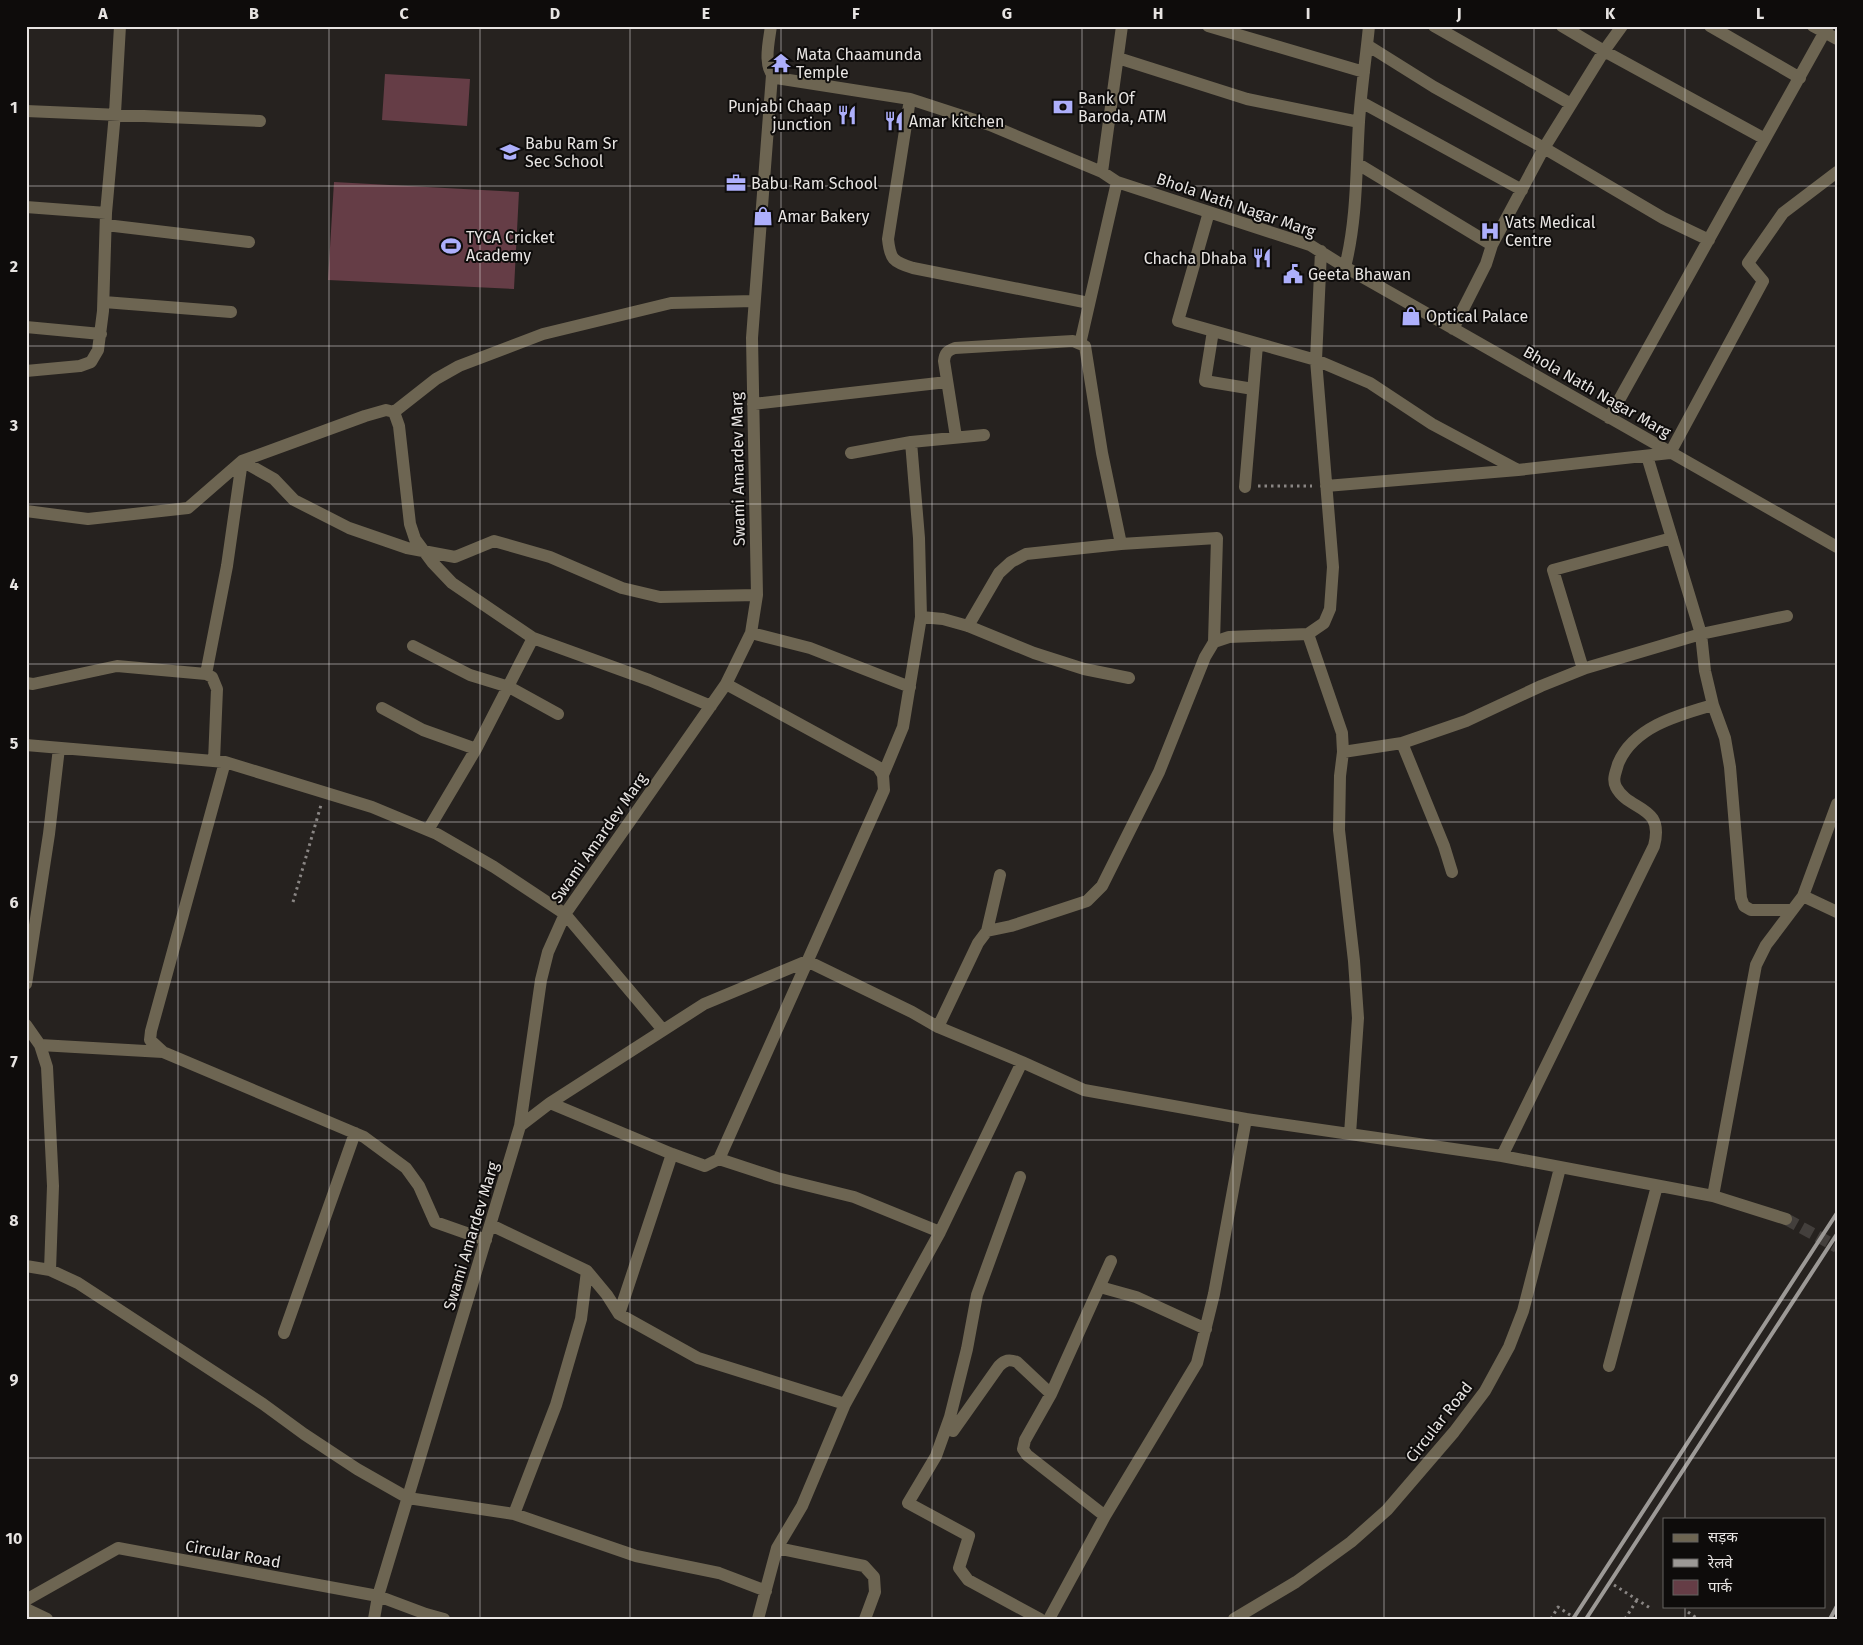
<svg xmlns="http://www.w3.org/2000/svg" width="1863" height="1645" viewBox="0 0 1863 1645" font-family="'Fira Sans','Noto Sans Devanagari',sans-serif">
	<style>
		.green { fill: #653d46 }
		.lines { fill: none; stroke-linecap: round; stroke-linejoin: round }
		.minor-tunnel { stroke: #433f3c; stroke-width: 12; stroke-dasharray: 12 6; stroke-linecap: butt }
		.path { stroke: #8a8684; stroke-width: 3; stroke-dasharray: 2.5 4; stroke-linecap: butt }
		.minor { stroke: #6d6552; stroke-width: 12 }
		.rail { stroke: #9c9996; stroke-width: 4 }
		.grid { fill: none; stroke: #e7e4e2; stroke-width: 1; stroke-opacity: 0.55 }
		.labels { text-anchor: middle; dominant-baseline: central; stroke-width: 4; stroke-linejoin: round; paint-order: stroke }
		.poi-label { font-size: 16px; fill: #e7e4e2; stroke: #0e0c0b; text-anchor: start }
		.street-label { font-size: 16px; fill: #e7e4e2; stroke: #0e0c0b }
		.neatline { fill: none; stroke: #e7e4e2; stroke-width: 2 }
		.grid-label { font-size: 16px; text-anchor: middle; font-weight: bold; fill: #e7e4e2 }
	</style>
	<rect width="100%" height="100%" fill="#26221f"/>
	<path class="green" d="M 385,74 L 470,79 L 467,126 L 382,120 Z
		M 334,182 L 519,192 L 514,289 L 328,280 Z"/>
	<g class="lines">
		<path class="minor-tunnel" d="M 1786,1219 L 1837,1247"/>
		<path class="path" d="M 1258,486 L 1312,486
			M 293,902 L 321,805
			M 1614,1585 L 1650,1608
			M 1688,1612 L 1698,1619
			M 1551,1619 L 1558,1607 L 1576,1619
			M 1625,1619 L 1637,1600"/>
		<path class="minor" d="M 771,26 C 769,41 762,69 776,78 L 910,99 L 990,125 L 1102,172 L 1117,182 L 1310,245 L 1345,267 L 1837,547
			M 1208,26 L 1364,72
			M 1434,26 L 1571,104
			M 1562,26 L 1604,51 L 1765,139
			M 1710,26 L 1800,78
			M 1813,26 L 1837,39
			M 1367,45 L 1434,87 L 1544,148 L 1663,218 L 1709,240
			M 1118,58 L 1247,99 L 1359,122
			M 910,99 L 888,239 C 890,259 893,262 913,268 L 1089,303
			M 1361,102 L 1522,190
			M 26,111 L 260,121
			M 1358,164 L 1492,245
			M 1102,172 L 1122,26
			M 26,207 L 106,213
			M 1209,212 L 1178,321 L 1316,360 L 1370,383 L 1432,424 L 1518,470
			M 106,225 L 249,242
			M 1345,267 C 1357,220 1356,171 1359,122 C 1361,90 1366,58 1369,26
			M 104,302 L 231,312
			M 26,327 L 101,334
			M 1453,329 L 1486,264 L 1492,245 L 1544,148 L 1604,51 L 1622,26
			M 1213,331 L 1205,381 L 1253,389
			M 1080,344 L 1117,182
			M 26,371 L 80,366 L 91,362 L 98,350 L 103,311 L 106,213 L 115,113 L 120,26
			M 753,404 L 947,382
			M 394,412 L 436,379 L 459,366 L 543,334 L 671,303 L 754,301
			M 1609,418 L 1828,26
			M 956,437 L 944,361 C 945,353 947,351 955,348 L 1073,341 L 1085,346 L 1102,453 L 1121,544
			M 851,453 L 911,442 L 984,435
			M 1647,456 L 1701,634 L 1705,671 L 1713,705 L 1725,738 L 1730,767 L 1741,898 L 1744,906 L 1751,910 L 1792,910
			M 242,461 L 274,479 L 294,500 L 349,528 L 407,548 L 455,557 L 494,541 L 550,557 L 622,588 L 660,597 L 757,595
			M 1326,486 L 1518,470 L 1670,453 L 1763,281 L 1748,263 L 1783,213 L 1837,172
			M 1245,487 L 1257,345
			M 26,511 L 88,519 L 188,508 L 242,461 L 365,416 L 386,410 L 394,412 L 399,426 L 410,524 L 415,539 L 432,562 L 452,583 L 533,638 L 649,680 L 711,706
			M 921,617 L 943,619 L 968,626 L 1034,653 L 1084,669 L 1129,678
			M 751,633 L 810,648 L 910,687
			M 1308,634 L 1342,733 L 1343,752 L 1340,776 L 1339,830 L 1354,961 L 1358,1018 L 1350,1134
			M 1214,642 L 1229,637 L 1308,634 L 1324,623 L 1330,609 L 1333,567 L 1316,360 L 1321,251
			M 413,646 L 470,675 L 509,687 L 558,714
			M 1583,669 L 1553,570 L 1672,538
			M 206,674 L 227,566 L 242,461
			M 26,683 L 33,684 L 117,666 L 206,674 L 212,677 L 217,689 L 214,761
			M 382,708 L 423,730 L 476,749
			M 1402,743 L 1444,846 L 1452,872
			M 26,745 L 225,762 L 372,807 L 437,834 L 494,867 L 565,914 L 663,1030
			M 1343,752 L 1402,743 L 1466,721 L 1541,686 L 1586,668 L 1701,634 L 1787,616
			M 225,762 L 151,1031 L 150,1040 L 163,1052 L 364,1137 L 406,1168 L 419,1186 L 435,1222 L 486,1240
			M 883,775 L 903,727 L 921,617 L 919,538 L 911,442
			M 428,830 L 476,749 L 533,638
			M 1803,896 L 1837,912
			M 987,931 L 1000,875
			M 26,984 L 49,834 L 59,748
			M 26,1025 L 40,1045 L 47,1067 L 53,1186 L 50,1270
			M 938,1027 L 978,943 L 987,931 L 1011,926 L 1087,901 L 1102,886 L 1159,772 L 1205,657 L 1214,642 L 1217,538 L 1121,544 L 1026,554 L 1011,562 L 999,573 L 968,626
			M 40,1045 L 163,1052
			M 550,1103 L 672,1154 L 705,1166 L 719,1159 L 884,790 L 883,775 L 878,767 L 726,684
			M 520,1126 L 550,1103 L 704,1004 L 807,961 L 912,1012 L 938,1027 L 1022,1062 L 1084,1090 L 1246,1119 L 1502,1156 L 1713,1196 L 1786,1219
			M 1502,1156 L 1654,846 C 1665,804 1629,812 1616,787 C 1612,779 1616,772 1618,764 C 1633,727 1678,715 1713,705
			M 719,1159 L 777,1178 L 854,1197 L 940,1232
			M 1020,1177 L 977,1295 L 967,1349 L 950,1417 L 936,1456 L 908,1503 L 969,1536 L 959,1568 L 968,1580 L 1040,1619
			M 1713,1196 L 1756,965 L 1766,945 L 1803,896 L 1837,804
			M 491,1225 L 587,1271 L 607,1295 L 619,1314 L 672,1154
			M 26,1266 L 50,1270 L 78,1283 L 263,1404 L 304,1434 L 357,1469 L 408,1498 L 514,1514 L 636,1556 L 719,1573 L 766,1591
			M 1100,1287 L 1136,1297 L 1206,1329
			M 619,1314 L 698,1358 L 845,1404
			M 284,1333 L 355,1133
			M 1609,1366 L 1657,1186
			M 953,1431 L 999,1366 C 1005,1360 1009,1359 1017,1362 L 1051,1394
			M 514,1514 L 556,1405 L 581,1319 L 587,1271
			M 1105,1516 L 1027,1455 L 1023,1449 L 1025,1440 L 1051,1394 L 1111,1261
			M 777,1548 L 864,1566 L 874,1577 L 875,1592 L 865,1619
			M 26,1600 L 118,1548 L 378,1596 L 426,1614 L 444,1619
			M 26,1609 L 47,1619
			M 374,1619 L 378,1596 L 520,1126 L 541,980 L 548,952 L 565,914 L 726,684 L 751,633 L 757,595 L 752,338 L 772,75
			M 758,1619 L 777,1548 L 802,1506 L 845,1404 L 940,1232 L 1022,1062
			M 1049,1619 L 1105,1516 L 1197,1363 L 1214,1294 L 1246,1119
			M 1234,1619 L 1296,1582 L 1351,1542 L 1387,1510 L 1454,1432 L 1485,1391 L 1509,1347 L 1523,1311 L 1560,1168"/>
		<path class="rail" d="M 1573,1619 L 1837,1213
			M 1586,1619 L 1837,1234
			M 1830,1619 L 1837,1606"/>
	</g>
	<path class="grid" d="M 178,26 L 178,1619M 329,26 L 329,1619M 480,26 L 480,1619M 630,26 L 630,1619M 781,26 L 781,1619M 932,26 L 932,1619M 1082,26 L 1082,1619M 1233,26 L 1233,1619M 1384,26 L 1384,1619M 1534,26 L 1534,1619M 1685,26 L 1685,1519M 26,186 L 1837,186M 26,346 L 1837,346M 26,504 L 1837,504M 26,664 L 1837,664M 26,822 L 1837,822M 26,982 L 1837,982M 26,1140 L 1837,1140M 26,1300 L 1837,1300M 26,1458 L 1837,1458M 1685,1606 L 1685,1619"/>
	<defs>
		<symbol id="temple-bare" viewBox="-9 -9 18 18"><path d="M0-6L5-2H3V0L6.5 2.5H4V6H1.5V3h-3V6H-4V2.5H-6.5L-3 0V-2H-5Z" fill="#adaffb" stroke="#0e0c0b" stroke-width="2.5" paint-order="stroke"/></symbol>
		<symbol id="bank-bare" viewBox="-9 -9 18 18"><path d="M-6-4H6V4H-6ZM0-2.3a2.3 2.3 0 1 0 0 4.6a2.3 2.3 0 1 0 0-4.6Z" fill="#adaffb" stroke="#0e0c0b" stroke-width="2.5" paint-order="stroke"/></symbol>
		<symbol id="restaurant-bare" viewBox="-9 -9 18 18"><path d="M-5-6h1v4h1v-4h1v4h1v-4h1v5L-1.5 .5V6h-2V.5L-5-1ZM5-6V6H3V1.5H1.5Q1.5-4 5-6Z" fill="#adaffb" stroke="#0e0c0b" stroke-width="2.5" paint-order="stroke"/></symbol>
		<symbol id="school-bare" viewBox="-9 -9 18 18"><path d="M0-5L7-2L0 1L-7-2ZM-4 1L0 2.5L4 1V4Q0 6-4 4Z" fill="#adaffb" stroke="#0e0c0b" stroke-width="2.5" paint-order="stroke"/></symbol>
		<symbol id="office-bare" viewBox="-9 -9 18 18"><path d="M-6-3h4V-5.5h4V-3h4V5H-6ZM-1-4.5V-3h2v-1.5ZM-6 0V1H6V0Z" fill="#adaffb" stroke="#0e0c0b" stroke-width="2.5" paint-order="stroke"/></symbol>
		<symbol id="shop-bare" viewBox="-9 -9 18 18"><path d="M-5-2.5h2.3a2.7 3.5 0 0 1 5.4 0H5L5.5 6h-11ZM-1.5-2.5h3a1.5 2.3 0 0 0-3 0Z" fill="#adaffb" stroke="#0e0c0b" stroke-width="2.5" paint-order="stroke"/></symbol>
		<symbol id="hospital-bare" viewBox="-9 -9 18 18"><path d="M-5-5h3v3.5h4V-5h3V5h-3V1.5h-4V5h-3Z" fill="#adaffb" stroke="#0e0c0b" stroke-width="2.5" paint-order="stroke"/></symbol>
		<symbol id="stadium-bare" viewBox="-9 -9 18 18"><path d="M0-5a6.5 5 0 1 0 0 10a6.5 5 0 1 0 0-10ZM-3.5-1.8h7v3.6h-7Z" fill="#adaffb" stroke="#0e0c0b" stroke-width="2.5" paint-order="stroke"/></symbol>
		<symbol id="civic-bare" viewBox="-9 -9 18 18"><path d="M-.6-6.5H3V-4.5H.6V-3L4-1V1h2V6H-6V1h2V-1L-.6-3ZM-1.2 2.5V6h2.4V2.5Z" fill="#adaffb" stroke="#0e0c0b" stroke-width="2.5" paint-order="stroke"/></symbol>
	</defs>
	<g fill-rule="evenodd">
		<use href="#temple-bare" x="767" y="49" width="28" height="28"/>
		<use href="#bank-bare" x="1049" y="93" width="28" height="28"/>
		<use href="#restaurant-bare" x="833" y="101" width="28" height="28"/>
		<use href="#restaurant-bare" x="880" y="107" width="28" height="28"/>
		<use href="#school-bare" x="496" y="138" width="28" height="28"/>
		<use href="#office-bare" x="722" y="169" width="28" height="28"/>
		<use href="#shop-bare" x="749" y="202" width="28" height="28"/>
		<use href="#hospital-bare" x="1476" y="217" width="28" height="28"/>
		<use href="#stadium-bare" x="437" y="232" width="28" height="28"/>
		<use href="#restaurant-bare" x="1248" y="244" width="28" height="28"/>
		<use href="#civic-bare" x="1279" y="260" width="28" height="28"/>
		<use href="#shop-bare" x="1397" y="302" width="28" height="28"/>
	</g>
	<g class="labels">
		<g class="poi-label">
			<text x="796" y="54">Mata Chaamunda<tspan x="796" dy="18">Temple</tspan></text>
			<text x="1078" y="98">Bank Of<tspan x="1078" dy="18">Baroda, ATM</tspan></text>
			<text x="832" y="106" text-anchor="end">Punjabi Chaap<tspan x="832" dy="18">junction</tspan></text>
			<text x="909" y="121">Amar kitchen</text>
			<text x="525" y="143">Babu Ram Sr<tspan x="525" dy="18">Sec School</tspan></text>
			<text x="751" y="183">Babu Ram School</text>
			<text x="778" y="216">Amar Bakery</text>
			<text x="1505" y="222">Vats Medical<tspan x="1505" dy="18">Centre</tspan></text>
			<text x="466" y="237">TYCA Cricket<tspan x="466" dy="18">Academy</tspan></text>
			<text x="1247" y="258" text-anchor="end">Chacha Dhaba</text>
			<text x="1308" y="274">Geeta Bhawan</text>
			<text x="1426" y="316">Optical Palace</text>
		</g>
		<g class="street-label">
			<text transform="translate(1236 205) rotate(19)">Bhola Nath Nagar Marg</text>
			<text transform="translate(1597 392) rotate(30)">Bhola Nath Nagar Marg</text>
			<text transform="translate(738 469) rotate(-91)">Swami Amardev Marg</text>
			<text transform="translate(599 838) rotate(-55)">Swami Amardev Marg</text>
			<text transform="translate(471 1236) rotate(-73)">Swami Amardev Marg</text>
			<text transform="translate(1439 1422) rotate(-52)">Circular Road</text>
			<text transform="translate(233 1554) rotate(10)">Circular Road</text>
		</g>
	</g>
	<rect width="1863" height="1645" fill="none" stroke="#0e0c0b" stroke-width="55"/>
	<rect x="1663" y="1518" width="162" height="90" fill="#0e0c0b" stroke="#656261"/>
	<rect x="1673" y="1534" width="25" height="8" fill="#6d6552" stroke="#656261"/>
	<text x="1708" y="1542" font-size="15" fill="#e7e4e2">सड़क</text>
	<rect x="1673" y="1559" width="25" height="8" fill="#9c9996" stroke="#656261"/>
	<text x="1708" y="1568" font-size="15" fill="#e7e4e2">रेलवे</text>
	<rect x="1673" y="1580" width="25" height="15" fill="#653d46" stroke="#656261"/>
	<text x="1708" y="1592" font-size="15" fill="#e7e4e2">पार्क</text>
	<rect x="28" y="28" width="1808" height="1590" class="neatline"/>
	<g class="grid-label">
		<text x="103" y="19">A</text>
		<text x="254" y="19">B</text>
		<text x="404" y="19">C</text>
		<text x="555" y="19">D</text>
		<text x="706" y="19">E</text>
		<text x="856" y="19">F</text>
		<text x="1007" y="19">G</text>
		<text x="1158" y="19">H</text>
		<text x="1308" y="19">I</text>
		<text x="1459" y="19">J</text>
		<text x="1610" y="19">K</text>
		<text x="1760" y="19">L</text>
		<text x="14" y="113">1</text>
		<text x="14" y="272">2</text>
		<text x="14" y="431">3</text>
		<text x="14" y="590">4</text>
		<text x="14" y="749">5</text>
		<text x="14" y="908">6</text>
		<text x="14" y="1067">7</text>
		<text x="14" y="1226">8</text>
		<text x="14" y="1385">9</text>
		<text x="14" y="1544">10</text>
	</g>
</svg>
